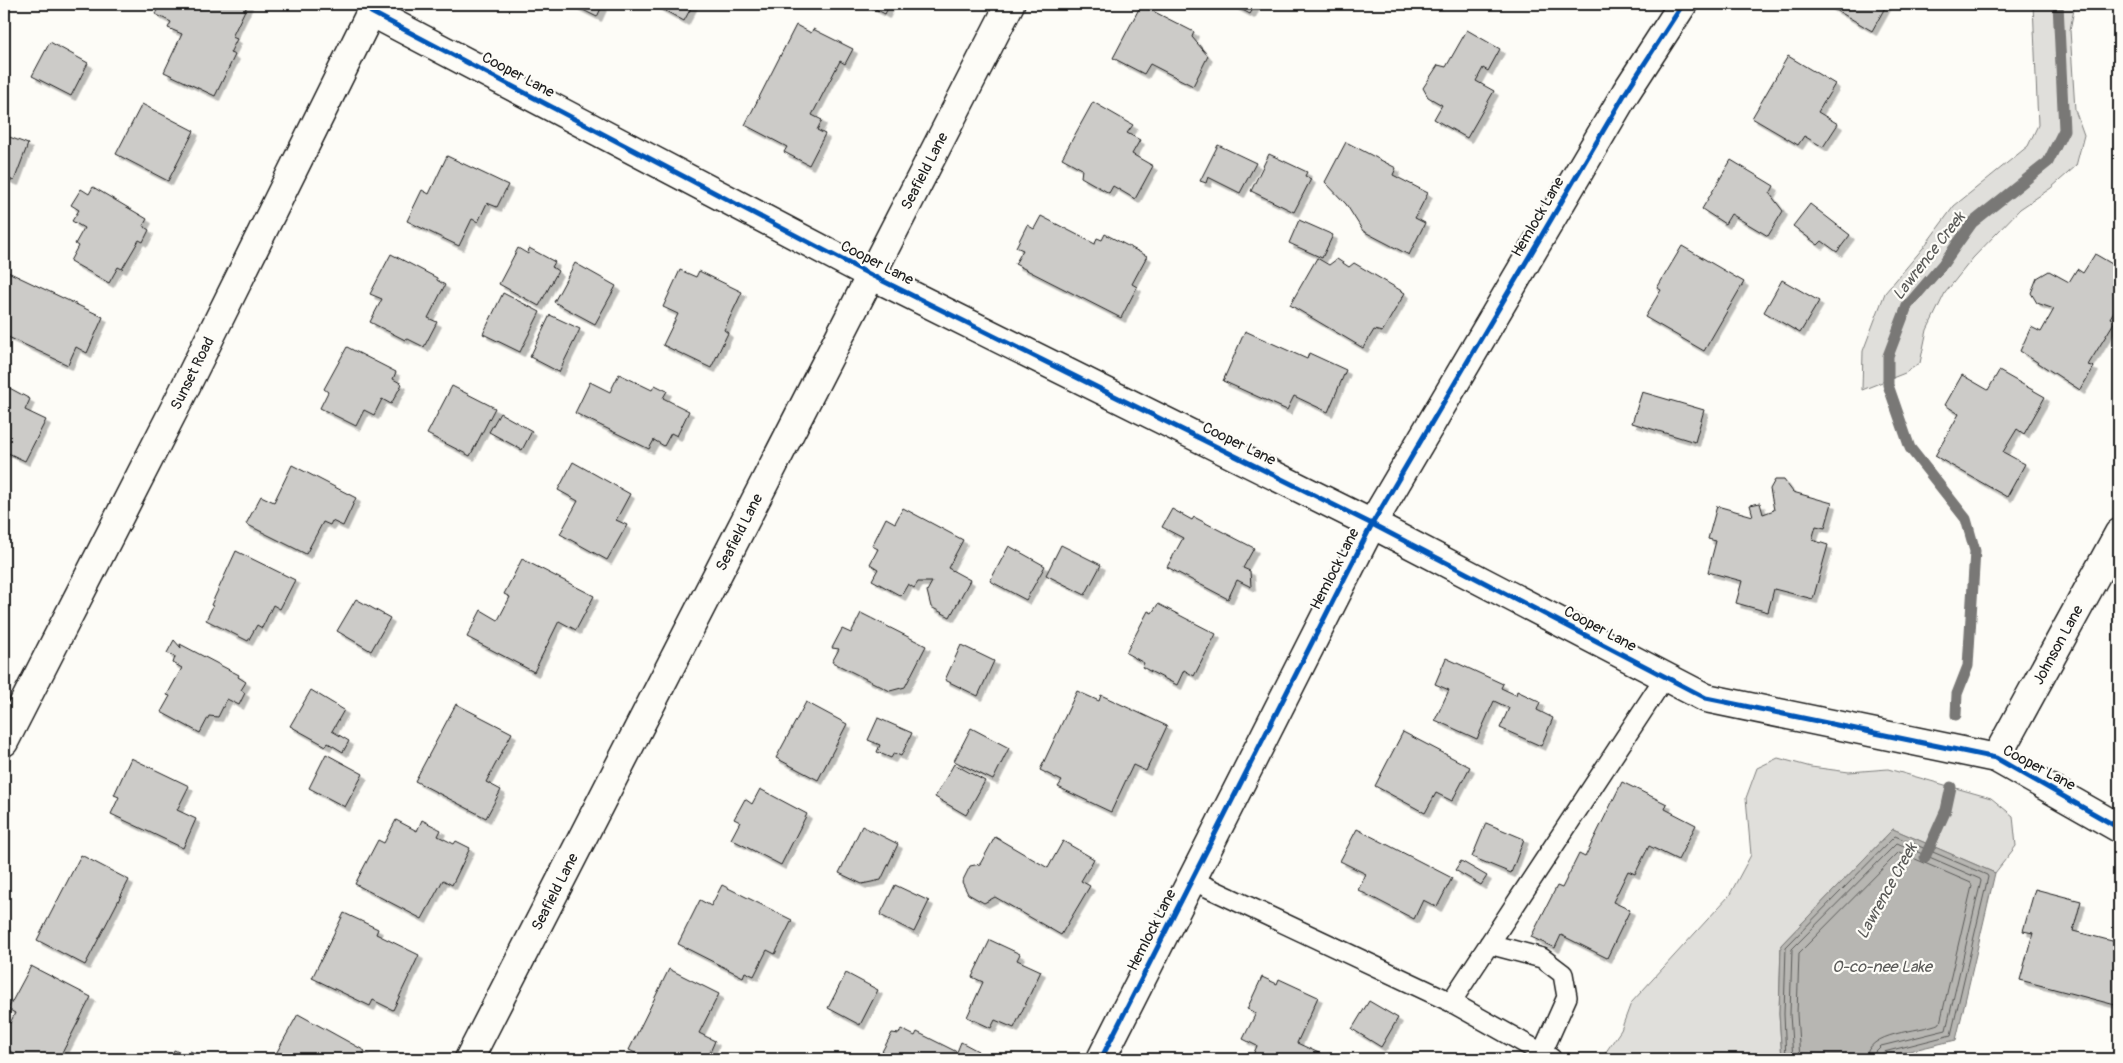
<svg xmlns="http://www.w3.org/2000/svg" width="2123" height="1063" viewBox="0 0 2123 1063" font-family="Pangolin,sans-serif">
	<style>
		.green { fill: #e0dfdb; stroke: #7e7e7c }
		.water { fill: #b7b6b2; stroke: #797876 }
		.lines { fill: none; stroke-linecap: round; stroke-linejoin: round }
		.shore { stroke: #5a5a58; stroke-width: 1 }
		.stream { stroke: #797876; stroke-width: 11 }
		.building { fill: #cccbc8; stroke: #1c1c1c; filter: url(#shadow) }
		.service-casing { stroke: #1c1c1c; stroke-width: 22 }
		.minor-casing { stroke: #1c1c1c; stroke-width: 31 }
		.service { stroke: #fdfcf7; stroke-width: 19 }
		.minor { stroke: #fdfcf7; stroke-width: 28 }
		.cycleway-casing { stroke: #fdfcf7; stroke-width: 8 }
		.cycleway { stroke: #0057b8; stroke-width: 5 }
		.labels { text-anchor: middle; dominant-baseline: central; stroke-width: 4.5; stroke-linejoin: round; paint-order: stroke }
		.street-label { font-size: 15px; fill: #1c1c1c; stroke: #fdfcf7 }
		.water-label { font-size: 16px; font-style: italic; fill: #5a5a58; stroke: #fdfcf7 }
	</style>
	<defs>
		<filter id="shadow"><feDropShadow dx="4.5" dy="4.5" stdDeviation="0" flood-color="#0004"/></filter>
	</defs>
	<rect width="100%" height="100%" fill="#fdfcf7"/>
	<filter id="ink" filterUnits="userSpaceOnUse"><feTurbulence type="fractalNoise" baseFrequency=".02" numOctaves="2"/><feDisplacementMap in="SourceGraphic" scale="10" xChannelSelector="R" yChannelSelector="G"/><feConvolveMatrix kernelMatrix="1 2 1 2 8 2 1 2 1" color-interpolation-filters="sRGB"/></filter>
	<g filter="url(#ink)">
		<path class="green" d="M 2033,4 L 2075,4 L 2070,30 L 2075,110 L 2084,135 L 2076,166 L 2051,188 L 2020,209 L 1973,258 L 1945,293 L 1927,330 L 1920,363 L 1905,373 L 1862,390 L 1863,351 L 1885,293 L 1923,248 L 1954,206 L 2028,146 L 2038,125 Z
			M 1778,758 L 1811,767 L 1849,772 L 1888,769 L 1991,798 L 2013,816 L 2016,846 L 1995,873 L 1893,829 L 1781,945 L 1779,1014 L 1782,1059 L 1601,1059 L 1621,1030 L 1631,1003 L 1729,896 L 1751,855 L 1746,798 L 1757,768 Z"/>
		<path class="water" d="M 1893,829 L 1995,873 L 1956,1040 L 1875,1059 L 1782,1059 L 1779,1014 L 1781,945 Z"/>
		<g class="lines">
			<path class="shore" d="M 1786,1059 L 1784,1014 L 1786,947 L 1895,836 L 1987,875 L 1988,877 L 1951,1035 L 1884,1052 L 1880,1055 L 1879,1059
				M 1793,1059 L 1790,1014 L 1792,949 L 1897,843 L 1980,879 L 1981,881 L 1946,1030 L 1881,1046 L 1875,1052 L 1873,1059
				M 1800,1059 L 1797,1014 L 1799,953 L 1899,852 L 1971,883 L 1972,886 L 1940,1023 C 1919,1033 1867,1030 1866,1059"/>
			<path class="stream" d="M 1956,715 L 1957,694 L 1968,666 L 1975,551 L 1966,519 L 1910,448 L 1888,385 L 1888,356 L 1907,306 L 1943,264 L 1972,223 L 2048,162 L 2064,130 L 2058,4
				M 1925,857 L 1946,810 L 1951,787"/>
		</g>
		<path class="building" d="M 160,4 L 248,4 L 232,37 L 237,39 L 230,53 L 235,55 L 215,96 L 164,72 L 182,34 L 168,28 L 171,22 L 155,14 Z
			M 571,4 L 603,4 L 597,17 Z
			M 653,4 L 693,4 L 684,21 Z
			M 866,4 L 890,4 L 885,14 Z
			M 1231,4 L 1256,4 L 1250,14 Z
			M 1826,4 L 1887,4 L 1872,31 Z
			M 1141,5 L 1194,32 L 1192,37 L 1208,56 L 1193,86 L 1150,64 L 1144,74 L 1113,58 Z
			M 796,25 L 811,33 L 813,29 L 853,49 L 845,64 L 840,61 L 812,115 L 822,120 L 817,130 L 825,134 L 809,165 L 784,152 L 787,147 L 745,125 Z
			M 1467,30 L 1500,49 L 1488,71 L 1483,68 L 1476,81 L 1494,91 L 1467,138 L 1434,119 L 1442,105 L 1428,97 L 1423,88 L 1438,65 L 1446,67 Z
			M 50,42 L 88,63 L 71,96 L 32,76 Z
			M 1788,56 L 1835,84 L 1818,112 L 1838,124 L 1823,147 L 1804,136 L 1798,145 L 1752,118 Z
			M 1093,102 L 1133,125 L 1127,133 L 1140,140 L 1132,154 L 1153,166 L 1135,199 L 1113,186 L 1109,193 L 1081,177 L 1082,169 L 1062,158 Z
			M 142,104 L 194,131 L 168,181 L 116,154 Z
			M 4,135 L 28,144 L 14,181 L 4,177 Z
			M 1346,142 L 1396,168 L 1393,175 L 1428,193 L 1415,218 L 1425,223 L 1409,255 L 1363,231 L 1346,204 L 1325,182 Z
			M 1218,145 L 1256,163 L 1240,193 L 1208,177 L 1206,183 L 1200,181 Z
			M 1269,154 L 1307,172 L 1305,176 L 1311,179 L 1294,212 L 1251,191 Z
			M 447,156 L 508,185 L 497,207 L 487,203 L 478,222 L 472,219 L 459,246 L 407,221 L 422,190 L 429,194 Z
			M 1731,160 L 1774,186 L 1770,194 L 1783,211 L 1768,236 L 1731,214 L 1725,224 L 1702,209 Z
			M 93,187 L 147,219 L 143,226 L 149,230 L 143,242 L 139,240 L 122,269 L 118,267 L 109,283 L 70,261 L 78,246 L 75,244 L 84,228 L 72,221 L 79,210 L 71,205 L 81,189 L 89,194 Z
			M 1810,204 L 1850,235 L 1837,252 L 1822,241 L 1818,245 L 1793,226 Z
			M 1041,216 L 1095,244 L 1097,238 L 1102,240 L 1105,234 L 1147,256 L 1132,284 L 1137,287 L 1121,318 L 1015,264 L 1023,250 L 1016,247 L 1027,225 L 1034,229 Z
			M 1299,220 L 1333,235 L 1322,258 L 1289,243 Z
			M 1682,246 L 1744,282 L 1704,351 L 1645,317 L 1661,290 L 1657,288 Z
			M 518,248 L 528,254 L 529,248 L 555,262 L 552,267 L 558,271 L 539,306 L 499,284 Z
			M 391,254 L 437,278 L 437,280 L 445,285 L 428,318 L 437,322 L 424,347 L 406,338 L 405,340 L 370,322 L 382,299 L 370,294 Z
			M 2095,254 L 2119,268 L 2119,303 L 2110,318 L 2115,321 L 2088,365 L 2094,367 L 2080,390 L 2020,351 L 2031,327 L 2041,332 L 2054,309 L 2037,303 L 2031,293 L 2037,278 L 2049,271 L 2069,282 L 2077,269 L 2083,273 Z
			M 1317,258 L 1329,265 L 1337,259 L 1349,267 L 1354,263 L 1405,293 L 1382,332 L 1374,330 L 1363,348 L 1290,305 Z
			M 575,263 L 616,286 L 595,324 L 554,302 Z
			M 680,270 L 696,277 L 699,271 L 742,292 L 724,330 L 728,333 L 711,368 L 663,345 L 678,314 L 663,307 Z
			M 8,272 L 103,317 L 87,353 L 76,347 L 68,365 L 4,335 L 4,282 Z
			M 1782,280 L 1819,301 L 1800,333 L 1764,312 Z
			M 503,293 L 540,312 L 520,352 L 483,334 Z
			M 550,315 L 580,329 L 559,372 L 530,357 Z
			M 1245,331 L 1307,359 L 1309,353 L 1346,370 L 1328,412 L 1294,396 L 1287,410 L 1223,381 Z
			M 347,347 L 396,372 L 393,379 L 402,384 L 391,404 L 382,399 L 374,415 L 364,410 L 356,426 L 320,408 L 328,392 L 324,389 Z
			M 1999,371 L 2045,397 L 2024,434 L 2017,429 L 2003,452 L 2025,464 L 2007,497 L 1935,456 L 1959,414 L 1945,405 L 1962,375 L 1988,390 Z
			M 619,374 L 652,390 L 655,385 L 667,391 L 663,398 L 689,411 L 677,436 L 671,433 L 664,446 L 654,440 L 649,449 L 575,413 L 590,382 L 610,392 Z
			M 4,385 L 30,399 L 25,410 L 46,420 L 25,461 L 4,451 Z
			M 452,386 L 495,408 L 470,456 L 427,434 Z
			M 1642,392 L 1704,410 L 1695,442 L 1632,423 Z
			M 500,413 L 532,431 L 522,450 L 489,432 Z
			M 573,462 L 630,494 L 616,520 L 627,525 L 607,560 L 560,534 L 578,501 L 558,490 Z
			M 292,465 L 356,498 L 343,526 L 332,521 L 330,525 L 323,522 L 306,554 L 246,524 L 261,496 L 274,502 Z
			M 1775,480 L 1784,480 L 1793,492 L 1832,503 L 1825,528 L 1816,526 L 1812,540 L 1828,545 L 1813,599 L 1774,589 L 1768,612 L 1736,603 L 1742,581 L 1708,572 L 1716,541 L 1708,539 L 1717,506 L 1753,516 L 1750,505 L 1760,503 L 1763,514 L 1774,510 L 1770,489 Z
			M 903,508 L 963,540 L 948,568 L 970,580 L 950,617 L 931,607 L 927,591 L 932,582 L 918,582 L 914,588 L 908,584 L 901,596 L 872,580 L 878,569 L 870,564 L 878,549 L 872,546 L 886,518 L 895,523 Z
			M 1172,509 L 1192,520 L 1194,517 L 1254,548 L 1243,568 L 1250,571 L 1251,587 L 1237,580 L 1228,599 L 1167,567 L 1183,538 L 1162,527 Z
			M 1061,545 L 1101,565 L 1085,595 L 1046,575 Z
			M 1009,546 L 1045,566 L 1026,600 L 990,581 Z
			M 236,551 L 295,580 L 280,609 L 273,605 L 262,628 L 257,625 L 248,641 L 206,620 L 213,606 L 211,605 Z
			M 522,559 L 594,596 L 576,630 L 559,621 L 534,672 L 467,637 L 481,610 L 498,620 L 510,597 L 504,594 Z
			M 356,599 L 390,618 L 371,651 L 337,631 Z
			M 1158,604 L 1216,634 L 1194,676 L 1184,670 L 1177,685 L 1142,667 L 1144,663 L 1126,653 L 1148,611 L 1152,613 Z
			M 861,613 L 926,646 L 905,687 L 890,691 L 832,662 L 839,649 L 832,648 L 842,629 L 851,633 Z
			M 174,640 L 181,648 L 180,644 L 239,675 L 238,677 L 246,682 L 241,690 L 245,693 L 239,705 L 227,699 L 218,717 L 209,716 L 200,733 L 161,712 L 170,696 L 167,695 L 182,668 L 173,663 L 175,657 L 167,653 Z
			M 961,645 L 994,661 L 978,696 L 945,680 Z
			M 1446,658 L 1503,684 L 1501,688 L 1516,695 L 1517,691 L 1540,702 L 1537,710 L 1553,718 L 1541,746 L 1500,728 L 1509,708 L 1494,701 L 1477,739 L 1435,720 L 1449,690 L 1435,684 Z
			M 311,690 L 344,710 L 332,731 L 349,741 L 343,752 L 328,743 L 326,746 L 290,726 Z
			M 1077,691 L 1099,701 L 1101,695 L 1167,726 L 1146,771 L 1133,765 L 1111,812 L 1058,787 L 1062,781 L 1040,770 Z
			M 806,702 L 847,724 L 818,780 L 776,758 Z
			M 456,704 L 512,733 L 486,782 L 501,790 L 486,818 L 415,781 Z
			M 878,718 L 912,733 L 901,756 L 894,753 L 891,758 L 877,752 L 880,745 L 868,740 Z
			M 971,728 L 1009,748 L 993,780 L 954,761 Z
			M 1403,732 L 1470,767 L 1452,801 L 1436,793 L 1425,813 L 1375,786 Z
			M 326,754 L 363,774 L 345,807 L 309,788 Z
			M 131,758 L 189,786 L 177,810 L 196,819 L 183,848 L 111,814 L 119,797 L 114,795 Z
			M 954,764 L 985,781 L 966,815 L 935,797 Z
			M 1622,782 L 1667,804 L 1665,809 L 1696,825 L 1678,860 L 1649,846 L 1635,874 L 1628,871 L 1613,902 L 1630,910 L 1607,958 L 1561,935 L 1555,948 L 1531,937 L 1557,886 L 1562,888 L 1579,854 L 1585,857 Z
			M 760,789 L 807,814 L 781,865 L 731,839 L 740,822 L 734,819 L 745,799 L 752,804 Z
			M 396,820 L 417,831 L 422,820 L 441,830 L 438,836 L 454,844 L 456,841 L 470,848 L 452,885 L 443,880 L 422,919 L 355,884 L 378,840 L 384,843 Z
			M 1486,823 L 1524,839 L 1511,873 L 1472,857 Z
			M 862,826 L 898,844 L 881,880 L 862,884 L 839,873 Z
			M 1357,829 L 1452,878 L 1437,907 L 1423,900 L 1414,919 L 1358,890 L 1366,874 L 1340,861 Z
			M 995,837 L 1048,868 L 1063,841 L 1094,859 L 1081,881 L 1090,886 L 1061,935 L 995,897 L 984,903 L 968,894 L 962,882 L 970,866 L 980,864 Z
			M 81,855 L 129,880 L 85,965 L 37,940 Z
			M 1461,861 L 1487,876 L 1481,885 L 1455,870 Z
			M 722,885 L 792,920 L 775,954 L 767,950 L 754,976 L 745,972 L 743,977 L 678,944 L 700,900 L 711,906 Z
			M 895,885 L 929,901 L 914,932 L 880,915 Z
			M 2035,889 L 2081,901 L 2073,931 L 2116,942 L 2114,948 L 2119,950 L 2119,1006 L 2020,980 L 2033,933 L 2023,931 Z
			M 344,913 L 378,929 L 376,934 L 419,955 L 393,1010 L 373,1000 L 370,1006 L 312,978 Z
			M 990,940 L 1020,954 L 1017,960 L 1041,971 L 1014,1028 L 995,1020 L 991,1028 L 967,1017 L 983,982 L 972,977 Z
			M 31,966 L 91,997 L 59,1059 L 25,1059 L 4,1048 L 4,1027 L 7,1019 L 10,1023 L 15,1013 L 8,1009 Z
			M 669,969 L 719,994 L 699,1033 L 715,1041 L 707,1059 L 692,1054 L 690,1059 L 648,1059 L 629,1050 Z
			M 846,973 L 878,990 L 860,1025 L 828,1008 Z
			M 1262,977 L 1277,984 L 1279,979 L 1318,997 L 1297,1043 L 1332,1059 L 1251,1059 L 1257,1046 L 1243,1039 L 1256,1013 L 1247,1009 Z
			M 1369,1001 L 1398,1018 L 1381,1047 L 1352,1029 Z
			M 298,1014 L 365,1051 L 360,1059 L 273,1059 Z
			M 901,1029 L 915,1036 L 917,1032 L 957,1052 L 961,1042 L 978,1051 L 974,1059 L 878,1059 L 892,1033 L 899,1034 Z
			M 174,1050 L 188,1056 L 190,1051 L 208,1059 L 170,1059 Z"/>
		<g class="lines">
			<defs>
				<path id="service" d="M 1192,880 L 1451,1002 L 1551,1058
					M 1489,944 L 1542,958 L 1563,974 L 1567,997 L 1542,1053
					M 1451,1002 L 1665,677"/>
				<g id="minor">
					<path d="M 371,12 L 871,275 L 1372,524 L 1706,698 L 1996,758 L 2119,828"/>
					<path id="s1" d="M 4,742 L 180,398 L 375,4"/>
					<path id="s2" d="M 1996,758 L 2119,533"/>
					<path id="s3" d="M 469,1059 L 1010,4"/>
					<path d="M 1101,1059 L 1372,524 L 1626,92 L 1683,4"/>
				</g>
			</defs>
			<use href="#service" class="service-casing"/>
			<use href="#minor" class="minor-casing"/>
			<use href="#service" class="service"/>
			<use href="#minor" class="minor"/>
			<defs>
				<path id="cycleway" d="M 371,12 L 871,275 L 1372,524 L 1706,698 L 1996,758 L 2119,828
					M 1101,1059 L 1372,524 L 1626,92 L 1683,4"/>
			</defs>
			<use href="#cycleway" class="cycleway-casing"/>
			<use href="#cycleway" class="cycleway"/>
		</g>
	</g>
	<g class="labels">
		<g class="street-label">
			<text transform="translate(518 75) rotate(28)">Cooper Lane</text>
			<text stroke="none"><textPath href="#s3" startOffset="998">Seafield Lane</textPath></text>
			<text transform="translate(1538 217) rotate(-60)">Hemlock Lane</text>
			<text transform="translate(877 263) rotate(27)">Cooper Lane</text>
			<text stroke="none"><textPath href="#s1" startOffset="414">Sunset Road</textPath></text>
			<text transform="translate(1239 444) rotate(26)">Cooper Lane</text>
			<text stroke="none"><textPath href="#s3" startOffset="592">Seafield Lane</textPath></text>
			<text transform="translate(1335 569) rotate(-63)">Hemlock Lane</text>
			<text transform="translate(1600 629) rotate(28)">Cooper Lane</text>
			<text stroke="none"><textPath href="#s2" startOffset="129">Johnson Lane</textPath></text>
			<text transform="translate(2039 768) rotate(28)">Cooper Lane</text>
			<text stroke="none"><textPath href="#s3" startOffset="188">Seafield Lane</textPath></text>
			<text transform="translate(1152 930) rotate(-63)">Hemlock Lane</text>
		</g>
		<g class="water-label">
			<text transform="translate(1929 256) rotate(-52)">Lawrence Creek</text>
			<text transform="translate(1887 891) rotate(-61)">Lawrence Creek</text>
			<text x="1882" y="967">O-co-nee Lake</text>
		</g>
	</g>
	<rect width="2123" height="1063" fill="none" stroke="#fdfcf7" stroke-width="20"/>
	<rect x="10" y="10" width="2103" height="1043" fill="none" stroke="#1c1c1c" stroke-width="2" filter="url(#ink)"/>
</svg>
